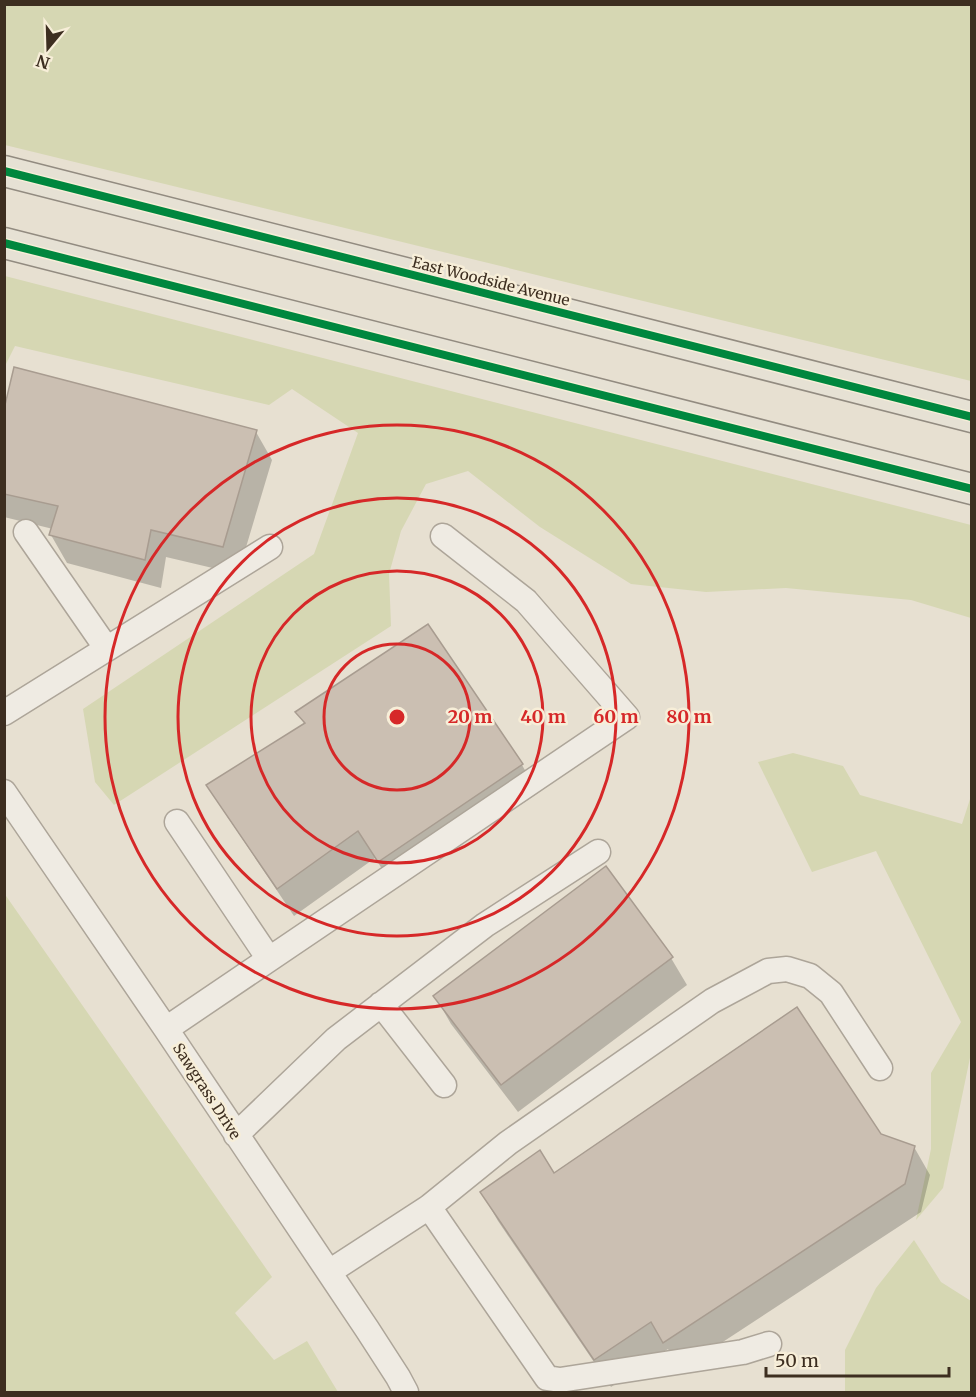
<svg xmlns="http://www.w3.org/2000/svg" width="976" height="1397" viewBox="0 0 976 1397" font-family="Merriweather,serif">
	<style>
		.green { fill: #d6d7b3 }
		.shadow { fill: #0003 }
		.building { fill: #cbbfb2; stroke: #a89c90; stroke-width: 1.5 }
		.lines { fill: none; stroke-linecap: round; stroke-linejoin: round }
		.minor-casing { stroke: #ada599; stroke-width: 27 }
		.major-casing { stroke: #928b80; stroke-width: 33 }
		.minor { stroke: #efebe3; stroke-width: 24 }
		.major { stroke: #e6e1d4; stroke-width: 30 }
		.cycleway-casing { stroke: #f7eed8; stroke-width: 11 }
		.cycleway { stroke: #00873e; stroke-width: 8 }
		.ring { fill: none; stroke: #d62828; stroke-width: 3 }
		.labels { text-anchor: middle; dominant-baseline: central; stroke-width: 5; stroke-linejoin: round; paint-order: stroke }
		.street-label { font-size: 15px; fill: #3d2e20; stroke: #f7eed8 }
		.centre { fill: #d62828; stroke: #f7eed8; stroke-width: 3 }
		.ring-label { font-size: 18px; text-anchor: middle; font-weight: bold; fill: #d62828; stroke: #f7eed8; stroke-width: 5; stroke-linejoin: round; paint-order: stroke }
	</style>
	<rect width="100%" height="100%" fill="#e7e0d1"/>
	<path class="green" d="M 5,4 L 971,5 L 971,381 L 5,145 Z
		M 5,276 L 971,525 L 971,618 L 911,600 L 786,588 L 706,592 L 631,584 L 540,527 L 468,471 L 426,484 L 401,531 L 389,574 L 391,626 L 114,805 L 95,782 L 83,709 L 314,554 L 358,433 L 292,389 L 269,405 L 15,346 L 5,366 Z
		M 793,753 L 843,766 L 860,795 L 962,824 L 971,796 L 971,1053 L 943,1188 L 916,1220 L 931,1149 L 931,1073 L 961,1022 L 876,851 L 812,872 L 758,762 Z
		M 4,893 L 272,1277 L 235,1313 L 274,1360 L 307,1341 L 338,1392 L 5,1392 Z
		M 914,1240 L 941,1282 L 971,1301 L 971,1392 L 845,1392 L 845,1350 L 876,1288 Z"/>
	<path class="shadow" d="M 4,416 L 256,432 L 272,460 L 238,574 L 166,557 L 161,588 L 67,563 L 51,535 L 53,529 L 4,517 Z
		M 427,626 L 522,765 L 538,793 L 395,889 L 375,858 L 294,916 L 225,813 L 209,786 L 305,725 L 297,712 Z
		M 671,958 L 687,985 L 518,1112 L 451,1024 L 435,996 Z
		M 881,1135 L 914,1147 L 930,1175 L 921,1212 L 680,1370 L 668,1349 L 611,1387 L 498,1221 L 482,1193 L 554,1175 Z"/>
	<path class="building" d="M 14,367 L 257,430 L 223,547 L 151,530 L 145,560 L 49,535 L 58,506 L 4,494 L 4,409 Z
		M 428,624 L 523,764 L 378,862 L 358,831 L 277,889 L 206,785 L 305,723 L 295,712 Z
		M 606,866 L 673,957 L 501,1085 L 433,996 Z
		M 797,1007 L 881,1134 L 915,1146 L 905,1184 L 663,1343 L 651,1322 L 594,1360 L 480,1192 L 540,1150 L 554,1173 Z"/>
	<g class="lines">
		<defs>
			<path id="minor" d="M 26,532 L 107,649
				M 4,713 L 270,547
				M 4,792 L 166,1029 L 367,1329 L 398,1377 L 406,1392
				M 177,822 L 269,959
				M 381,1004 L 444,1085
				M 166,1029 L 627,717 L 526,601 L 443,536
				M 236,1135 L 336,1039 L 485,925 L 598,852
				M 429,1207 L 547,1378 L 560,1380 L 743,1352 L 769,1344
				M 329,1272 L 429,1207 L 508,1143 L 712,1001 L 768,971 L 787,969 L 810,976 L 831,993 L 880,1068"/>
			<path id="major" d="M 4,171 L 972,417
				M 4,243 L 972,489"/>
		</defs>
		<use href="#minor" class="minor-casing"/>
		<use href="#major" class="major-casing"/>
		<use href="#minor" class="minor"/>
		<use href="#major" class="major"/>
		<defs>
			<path id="cycleway" d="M 4,171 L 972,417
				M 4,243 L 972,489"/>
		</defs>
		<use href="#cycleway" class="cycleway-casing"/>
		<use href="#cycleway" class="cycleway"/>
	</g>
	<g class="ring">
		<circle cx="397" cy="717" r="73"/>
		<circle cx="397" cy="717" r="146"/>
		<circle cx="397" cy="717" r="219"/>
		<circle cx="397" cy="717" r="292"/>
	</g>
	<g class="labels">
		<g class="street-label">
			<text transform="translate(491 281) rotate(14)">East Woodside Avenue</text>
			<text transform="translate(207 1091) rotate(57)">Sawgrass Drive</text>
		</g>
	</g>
	<circle cx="397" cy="717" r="9" class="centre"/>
	<g class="ring-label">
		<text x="470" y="723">20 m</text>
		<text x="543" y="723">40 m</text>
		<text x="616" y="723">60 m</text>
		<text x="689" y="723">80 m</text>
	</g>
	<rect width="976" height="1397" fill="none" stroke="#3d2e20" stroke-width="12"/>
	<g transform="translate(48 48) rotate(199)" stroke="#f7eed8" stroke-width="4.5" paint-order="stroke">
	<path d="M0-4.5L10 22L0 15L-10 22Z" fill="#3d2e20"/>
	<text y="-9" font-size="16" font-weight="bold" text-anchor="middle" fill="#3d2e20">N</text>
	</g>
	<path d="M766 1367v9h183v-9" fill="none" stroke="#3d2e20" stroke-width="3"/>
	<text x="775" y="1367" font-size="18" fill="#3d2e20" stroke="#f7eed8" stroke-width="4.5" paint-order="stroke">50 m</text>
</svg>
